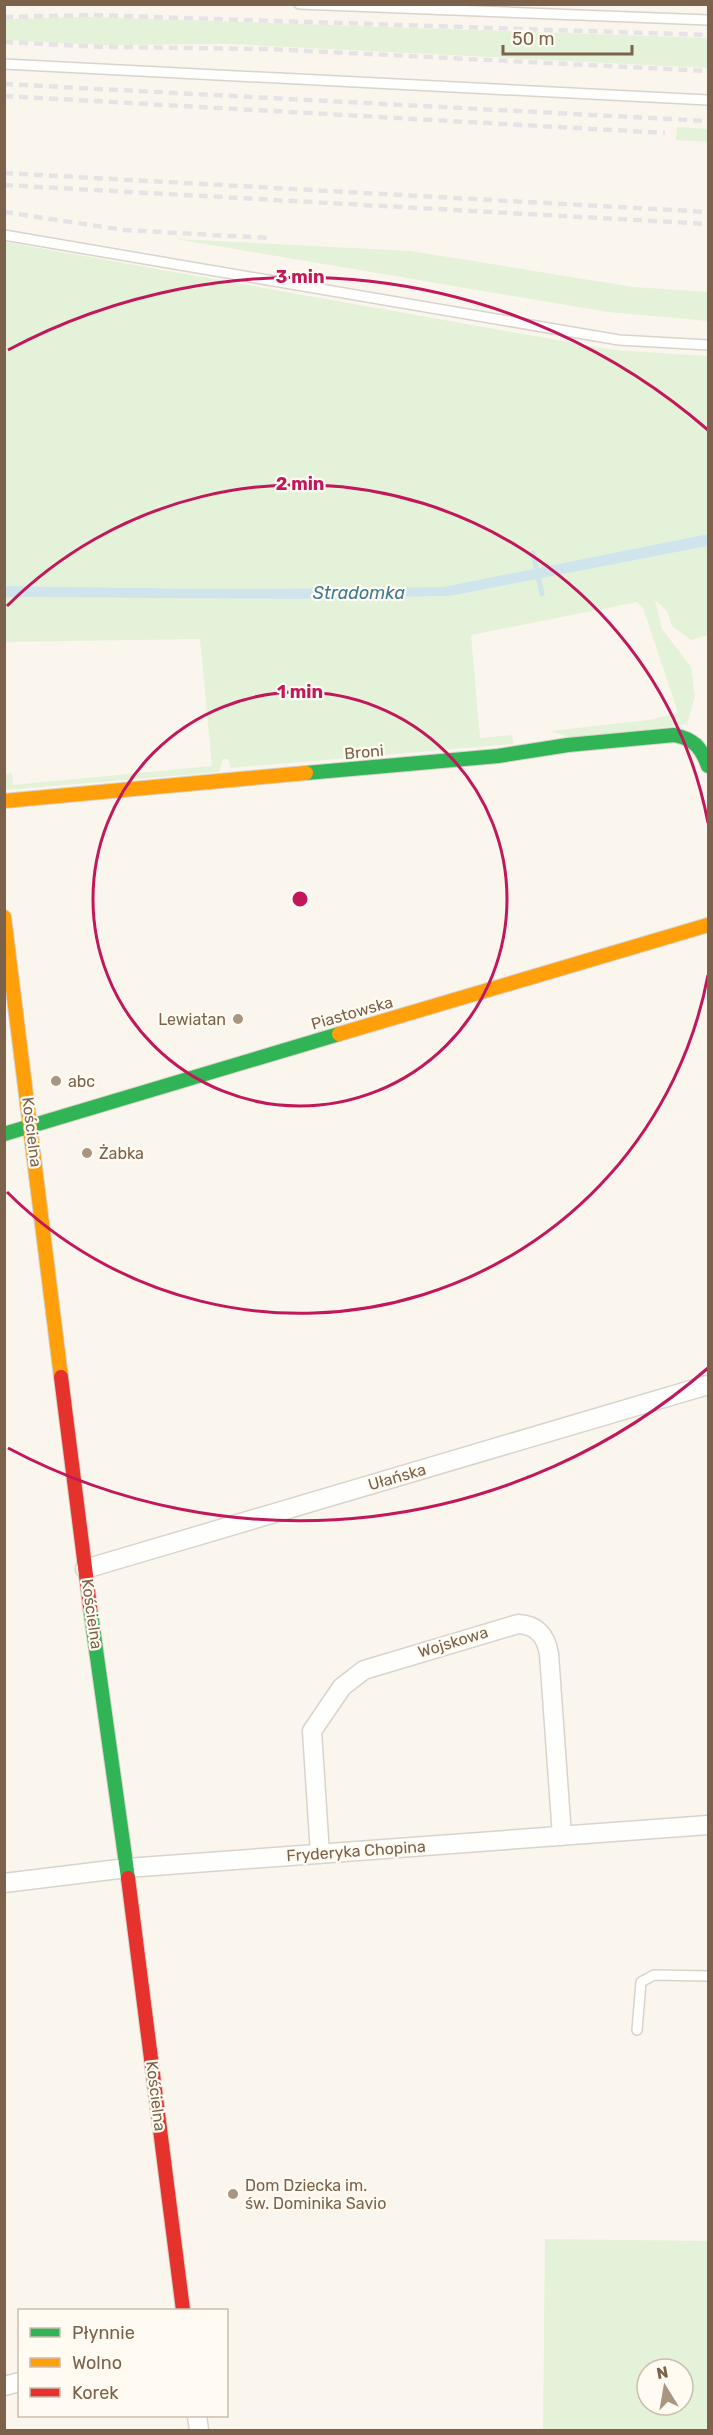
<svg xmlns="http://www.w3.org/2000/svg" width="713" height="2435" viewBox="0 0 713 2435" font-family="Rubik,sans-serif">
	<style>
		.green { fill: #e3f2d8; fill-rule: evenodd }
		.water { fill: #cfe5eb }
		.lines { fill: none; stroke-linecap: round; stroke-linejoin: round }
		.stream { stroke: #cfe5eb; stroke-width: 5 }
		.lane-casing { stroke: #d9d3cc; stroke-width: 12 }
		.street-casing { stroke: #d9d3cc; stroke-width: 21 }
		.fast-casing { stroke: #d8d2c9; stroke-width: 16 }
		.slow-casing { stroke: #d8d2c9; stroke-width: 16 }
		.jam-casing { stroke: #d8d2c9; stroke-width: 16 }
		.lane { stroke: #fefefc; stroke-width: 9 }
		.street { stroke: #fefefc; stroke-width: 18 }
		.fast { stroke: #30b455; stroke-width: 14 }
		.slow { stroke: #ff9f0a; stroke-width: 14 }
		.jam { stroke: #e5322d; stroke-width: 14 }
		.rail { stroke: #e6e3e6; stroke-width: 4.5; stroke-dasharray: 9 6; stroke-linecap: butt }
		.ring { fill: none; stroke: #c2185b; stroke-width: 3 }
		.poi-dot { fill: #a89683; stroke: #fffbf2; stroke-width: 2 }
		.labels { text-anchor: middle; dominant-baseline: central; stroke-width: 4.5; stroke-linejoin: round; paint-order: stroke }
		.street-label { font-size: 16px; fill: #7c624a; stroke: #fffbf2 }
		.poi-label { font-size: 16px; fill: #7c624a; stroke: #fffbf2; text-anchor: start }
		.water-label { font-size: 18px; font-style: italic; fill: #417a90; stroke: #fffbf2 }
		.centre { fill: #c2185b; stroke: #fffbf2; stroke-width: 3 }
		.ring-label { font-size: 18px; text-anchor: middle; font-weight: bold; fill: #c2185b; stroke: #fffbf2; stroke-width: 4.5; stroke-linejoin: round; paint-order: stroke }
	</style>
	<rect width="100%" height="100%" fill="#faf6ee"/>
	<path class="green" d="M 91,17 L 708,38 L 708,68 L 229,44 L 105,45 L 5,40 L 5,19 Z
		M 677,127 L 708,129 L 708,142 L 676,140 Z
		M 176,239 L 411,251 L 633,287 L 708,292 L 708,321 L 608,312 Z
		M 5,242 L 613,350 L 708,356 L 708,534 L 443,587 L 214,589 L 5,586 Z
		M 708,546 L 708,635 L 691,640 L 672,626 L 667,611 L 655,600 L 662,629 L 691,667 L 695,696 L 687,724 L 574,739 L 551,731 L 649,720 L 678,713 L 643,608 L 637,602 L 471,635 L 480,738 L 512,735 L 513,744 L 231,768 L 228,759 L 223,759 L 219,772 L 5,790 L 5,775 L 12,773 L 13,785 L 212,766 L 200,639 L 5,642 L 5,597 L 299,599 L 450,596 Z
		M 545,2239 L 708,2241 L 708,2430 L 543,2430 ZM 647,2369 L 683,2369 L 683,2405 L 647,2405 Z"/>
	<path class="water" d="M 708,534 L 708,546 L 450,596 L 299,599 L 5,597 L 5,586 L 214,589 L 443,587 Z"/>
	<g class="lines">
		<path class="stream" d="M 533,553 L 542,594"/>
		<defs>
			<path id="lane" d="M 299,4 L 708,20
				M 4,64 L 708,100
				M 4,235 L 619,340 L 708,345
				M 637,2030 L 641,1982 L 654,1975 L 708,1976"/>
			<path id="street" d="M 85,1569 L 708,1385
				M 320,1854 L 312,1731 L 342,1687 L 364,1670 L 518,1624 C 537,1625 546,1636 549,1654 L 562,1836
				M 4,1883 L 127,1868 L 708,1825
				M 4,2386 L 20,2382
				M 197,2416 L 199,2430"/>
			<path id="fast" d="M 306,773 L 498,756 L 568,745 L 674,735 C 694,739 701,747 708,766
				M 4,1134 L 339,1034
				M 90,1607 L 128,1878"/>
			<path id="slow" d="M 4,801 L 306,773
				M 4,917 L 61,1377
				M 339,1034 L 708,925"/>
			<path id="jam" d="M 61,1377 L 90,1607
				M 128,1878 L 183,2310"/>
		</defs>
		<use href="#lane" class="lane-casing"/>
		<use href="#street" class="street-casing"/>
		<use href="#fast" class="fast-casing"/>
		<use href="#slow" class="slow-casing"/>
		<use href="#jam" class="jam-casing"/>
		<use href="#lane" class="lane"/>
		<use href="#street" class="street"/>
		<use href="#fast" class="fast"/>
		<use href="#slow" class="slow"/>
		<use href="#jam" class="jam"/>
		<path class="rail" d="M 4,17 L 93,15 L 708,35
			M 4,42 L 103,47 L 267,49 L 708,71
			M 4,84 L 708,121
			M 4,96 L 665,133
			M 4,173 L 708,212
			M 4,185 L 708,224
			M 4,212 L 124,230 L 269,238"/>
	</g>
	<g class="ring">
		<circle cx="300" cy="899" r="207"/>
		<path d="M708 975A415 415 0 0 1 7 1192M7 606A415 415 0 0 1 708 823"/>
		<path d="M708 1368A622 622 0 0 1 8 1448M8 350A622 622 0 0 1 708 430"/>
	</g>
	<g class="poi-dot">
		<circle cx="238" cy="1019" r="6"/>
		<circle cx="56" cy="1081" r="6"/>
		<circle cx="87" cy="1153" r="6"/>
		<circle cx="233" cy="2194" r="6"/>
	</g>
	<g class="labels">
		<g class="street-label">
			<text transform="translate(364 752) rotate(-5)">Broni</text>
			<text transform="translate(352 1013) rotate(-16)">Piastowska</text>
			<text transform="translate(32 1132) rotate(83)">Kościelna</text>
			<text transform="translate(397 1477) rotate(-16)">Ułańska</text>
			<text transform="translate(92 1614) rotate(82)">Kościelna</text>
			<text transform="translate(453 1642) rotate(-17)">Wojskowa</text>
			<text transform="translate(356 1851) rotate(-4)">Fryderyka Chopina</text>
			<text transform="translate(156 2096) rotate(83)">Kościelna</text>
		</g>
		<g class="poi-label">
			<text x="226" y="1019" text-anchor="end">Lewiatan</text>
			<text x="68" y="1081">abc</text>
			<text x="99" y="1153">Żabka</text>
			<text x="245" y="2185">Dom Dziecka im.<tspan x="245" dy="18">św. Dominika Savio</tspan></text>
		</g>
		<g class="water-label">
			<text x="359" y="593">Stradomka</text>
		</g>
	</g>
	<circle cx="300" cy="899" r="9" class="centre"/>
	<g class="ring-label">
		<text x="300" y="283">3 min</text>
		<text x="300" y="490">2 min</text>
		<text x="300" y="698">1 min</text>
	</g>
	<rect width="713" height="2435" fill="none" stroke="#7c624a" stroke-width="12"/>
	<rect x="18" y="2309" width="210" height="108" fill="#fffbf2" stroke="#cbbeaf" stroke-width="1.5"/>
	<rect x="30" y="2328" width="30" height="9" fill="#30b455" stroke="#cbbeaf" stroke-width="1.5"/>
	<text x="72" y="2339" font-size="18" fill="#7c624a">Płynnie</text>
	<rect x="30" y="2358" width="30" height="9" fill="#ff9f0a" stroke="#cbbeaf" stroke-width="1.5"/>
	<text x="72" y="2369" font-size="18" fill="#7c624a">Wolno</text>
	<rect x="30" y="2388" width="30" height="9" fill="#e5322d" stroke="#cbbeaf" stroke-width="1.5"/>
	<text x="72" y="2399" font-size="18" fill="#7c624a">Korek</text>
	<g transform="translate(665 2387) rotate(349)"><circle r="28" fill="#fffbf2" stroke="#cbbeaf" stroke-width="1.5"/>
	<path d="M0-4.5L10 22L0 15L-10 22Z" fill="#a89683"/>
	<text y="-9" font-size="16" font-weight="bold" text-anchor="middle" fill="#7c624a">N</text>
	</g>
	<path d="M503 45v9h129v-9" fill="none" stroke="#7c624a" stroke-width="3"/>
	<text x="512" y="45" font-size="18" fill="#7c624a" stroke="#fffbf2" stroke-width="4.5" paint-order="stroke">50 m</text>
</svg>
